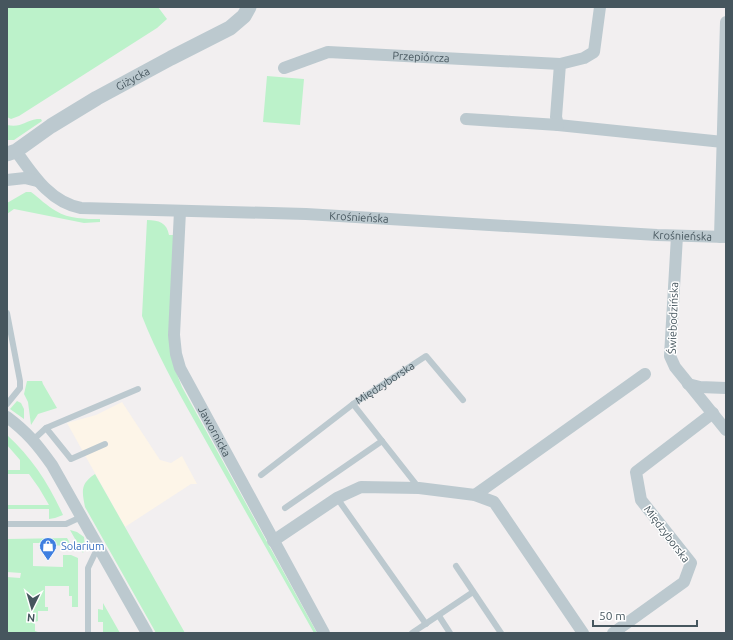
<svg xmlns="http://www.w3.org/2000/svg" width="733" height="640" viewBox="0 0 733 640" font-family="Ubuntu,sans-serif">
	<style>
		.commercial { fill: #fdf5e8 }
		.green { fill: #bcf2ca }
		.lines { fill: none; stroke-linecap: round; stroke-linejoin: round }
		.service { stroke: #bcc9cf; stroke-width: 6 }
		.minor { stroke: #bcc9cf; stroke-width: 12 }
		.tertiary { stroke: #bcc9cf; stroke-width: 15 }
		.labels { text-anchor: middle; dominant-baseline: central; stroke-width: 3; stroke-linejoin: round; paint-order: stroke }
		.street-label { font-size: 11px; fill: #46565e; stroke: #fff }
		.shop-label { font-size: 11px; fill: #366cbe; stroke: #fff; text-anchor: start }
	</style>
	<rect width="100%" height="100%" fill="#f2eff0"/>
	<path class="commercial" d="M 122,402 L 160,460 L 171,463 L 182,456 L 197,484 L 191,484 L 125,527 L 67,423 L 96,415 Z"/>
	<path class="green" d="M 7,7 L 158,7 L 167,19 L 157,28 L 19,116 L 11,119 L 7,117 Z
		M 267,76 L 304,79 L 300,125 L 263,122 Z
		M 37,119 L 41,119 L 42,121 L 14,140 L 7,140 L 7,125 C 21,128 25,121 37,119 Z
		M 26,192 L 31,192 C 39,198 47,206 56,211 C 69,219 85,219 100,219 L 100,222 L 84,223 L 14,209 L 7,214 L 7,203 Z
		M 147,220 C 159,220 167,223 169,235 L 173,235 L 175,369 L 182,387 L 317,633 L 314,633 L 194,420 C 175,386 156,352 142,316 Z
		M 27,381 L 42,381 L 43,384 L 57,408 L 38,414 L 31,425 L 28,402 L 24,394 Z
		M 17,401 L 21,403 L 24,409 L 24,419 L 10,409 Z
		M 7,435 C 32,458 49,484 63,515 L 55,518 L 49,519 L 49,509 L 7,509 L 7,505 L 49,505 L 39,488 L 29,474 L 7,474 L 7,470 L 20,470 L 20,460 L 7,445 Z
		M 95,474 L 185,633 L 156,633 L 85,507 C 82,491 80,484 95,474 Z
		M 70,530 L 77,532 L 84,537 L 85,547 L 83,553 Z
		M 67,538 L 70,543 L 66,546 L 50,545 L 48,543 L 33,543 L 33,566 L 63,567 L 63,555 L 71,555 L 78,558 L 78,607 L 72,607 L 72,596 L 69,596 L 69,586 L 45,586 L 45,607 L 48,607 L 48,611 L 38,611 L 38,621 L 35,622 L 35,631 L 38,632 L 38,633 L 7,633 L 7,577 L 20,578 L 21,573 L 7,572 L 7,539 Z
		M 103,603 L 120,633 L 103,633 L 103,622 L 98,622 L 98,609 L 103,610 Z"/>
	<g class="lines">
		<g class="service">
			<path d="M 7,313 L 20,381 L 20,388 L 7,404"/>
			<path d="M 46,428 L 71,459 L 105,444"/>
			<path d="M 33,440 L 46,428 L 138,389"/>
			<path d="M 261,475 L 353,404"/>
			<path id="s1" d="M 419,488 L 353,404 L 426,356 L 463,400"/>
			<path d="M 337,498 L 426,624"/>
			<path d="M 285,508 L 382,441"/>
			<path d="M 7,524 L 66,524 L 81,517"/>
			<path d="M 456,566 L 501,633"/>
			<path d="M 439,616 L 450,633"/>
			<path d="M 88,633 L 88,568 L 98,547"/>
			<path d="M 412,633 L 473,592"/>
		</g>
		<g class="minor">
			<path d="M 600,7 L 594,52 L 584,58 L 560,64 L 556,117 L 558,125 L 723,142"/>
			<path id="s2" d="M 284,68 L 328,52 L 560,64"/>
			<path d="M 466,119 L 558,125"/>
			<path id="s3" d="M 16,151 C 33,175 50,202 81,208 L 306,214 L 657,235 L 726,237"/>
			<path d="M 7,180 L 25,178 L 37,181"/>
			<path id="s4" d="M 180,211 L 174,335 L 176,354 L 180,368 L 324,633"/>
			<path d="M 677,236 L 670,356 L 675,367 L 726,430"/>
			<path d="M 720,237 L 726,22"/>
			<path d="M 688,384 L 700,387 L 726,388"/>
			<path d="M 7,417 C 27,432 37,444 52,465 L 147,633"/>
			<path d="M 475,495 L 645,374"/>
			<path d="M 273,541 L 337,498 L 361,487 L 419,488 L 475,495 L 494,502 L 583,633"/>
			<path d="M 613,633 L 684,582 L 691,563 L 641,500 L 636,472 L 713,413"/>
		</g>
		<path class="tertiary" id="s5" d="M 7,154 L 16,151 L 51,126 L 97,98 L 171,58 L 230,28 L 244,16 L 249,7"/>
	</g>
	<defs>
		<symbol id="shop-pin" viewBox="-11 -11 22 30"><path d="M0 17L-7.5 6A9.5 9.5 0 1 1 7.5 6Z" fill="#3f7fe0" stroke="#fff"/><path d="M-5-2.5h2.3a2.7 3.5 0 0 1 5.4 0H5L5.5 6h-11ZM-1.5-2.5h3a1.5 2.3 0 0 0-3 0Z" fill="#fff"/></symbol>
	</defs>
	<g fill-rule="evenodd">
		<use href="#shop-pin" x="38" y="536" width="20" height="27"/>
	</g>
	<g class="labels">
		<g class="street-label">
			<text stroke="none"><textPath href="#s2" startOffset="140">Przepiórcza</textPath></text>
			<text stroke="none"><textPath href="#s5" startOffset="147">Giżycka</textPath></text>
			<text stroke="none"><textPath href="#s3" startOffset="367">Krośnieńska</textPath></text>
			<text stroke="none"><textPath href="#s3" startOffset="691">Krośnieńska</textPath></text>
			<text transform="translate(673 318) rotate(-88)">Świebodzińska</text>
			<text stroke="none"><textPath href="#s1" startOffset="145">Międzyborska</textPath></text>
			<text stroke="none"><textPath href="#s4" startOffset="230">Jawornicka</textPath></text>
			<text transform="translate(667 534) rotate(53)">Międzyborska</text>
		</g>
		<g class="shop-label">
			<text x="61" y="546">Solarium</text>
		</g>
	</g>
	<rect width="733" height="640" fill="none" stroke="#46565e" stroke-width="16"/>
	<g transform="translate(32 608) rotate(185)" stroke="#ffffff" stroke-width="3" paint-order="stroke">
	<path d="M0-3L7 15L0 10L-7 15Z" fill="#46565e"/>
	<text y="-6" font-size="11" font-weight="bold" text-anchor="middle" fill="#46565e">N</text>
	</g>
	<path d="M593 620v6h104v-6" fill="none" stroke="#46565e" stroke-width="2"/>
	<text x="599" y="620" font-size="12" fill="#46565e" stroke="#ffffff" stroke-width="3" paint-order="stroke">50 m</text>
</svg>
